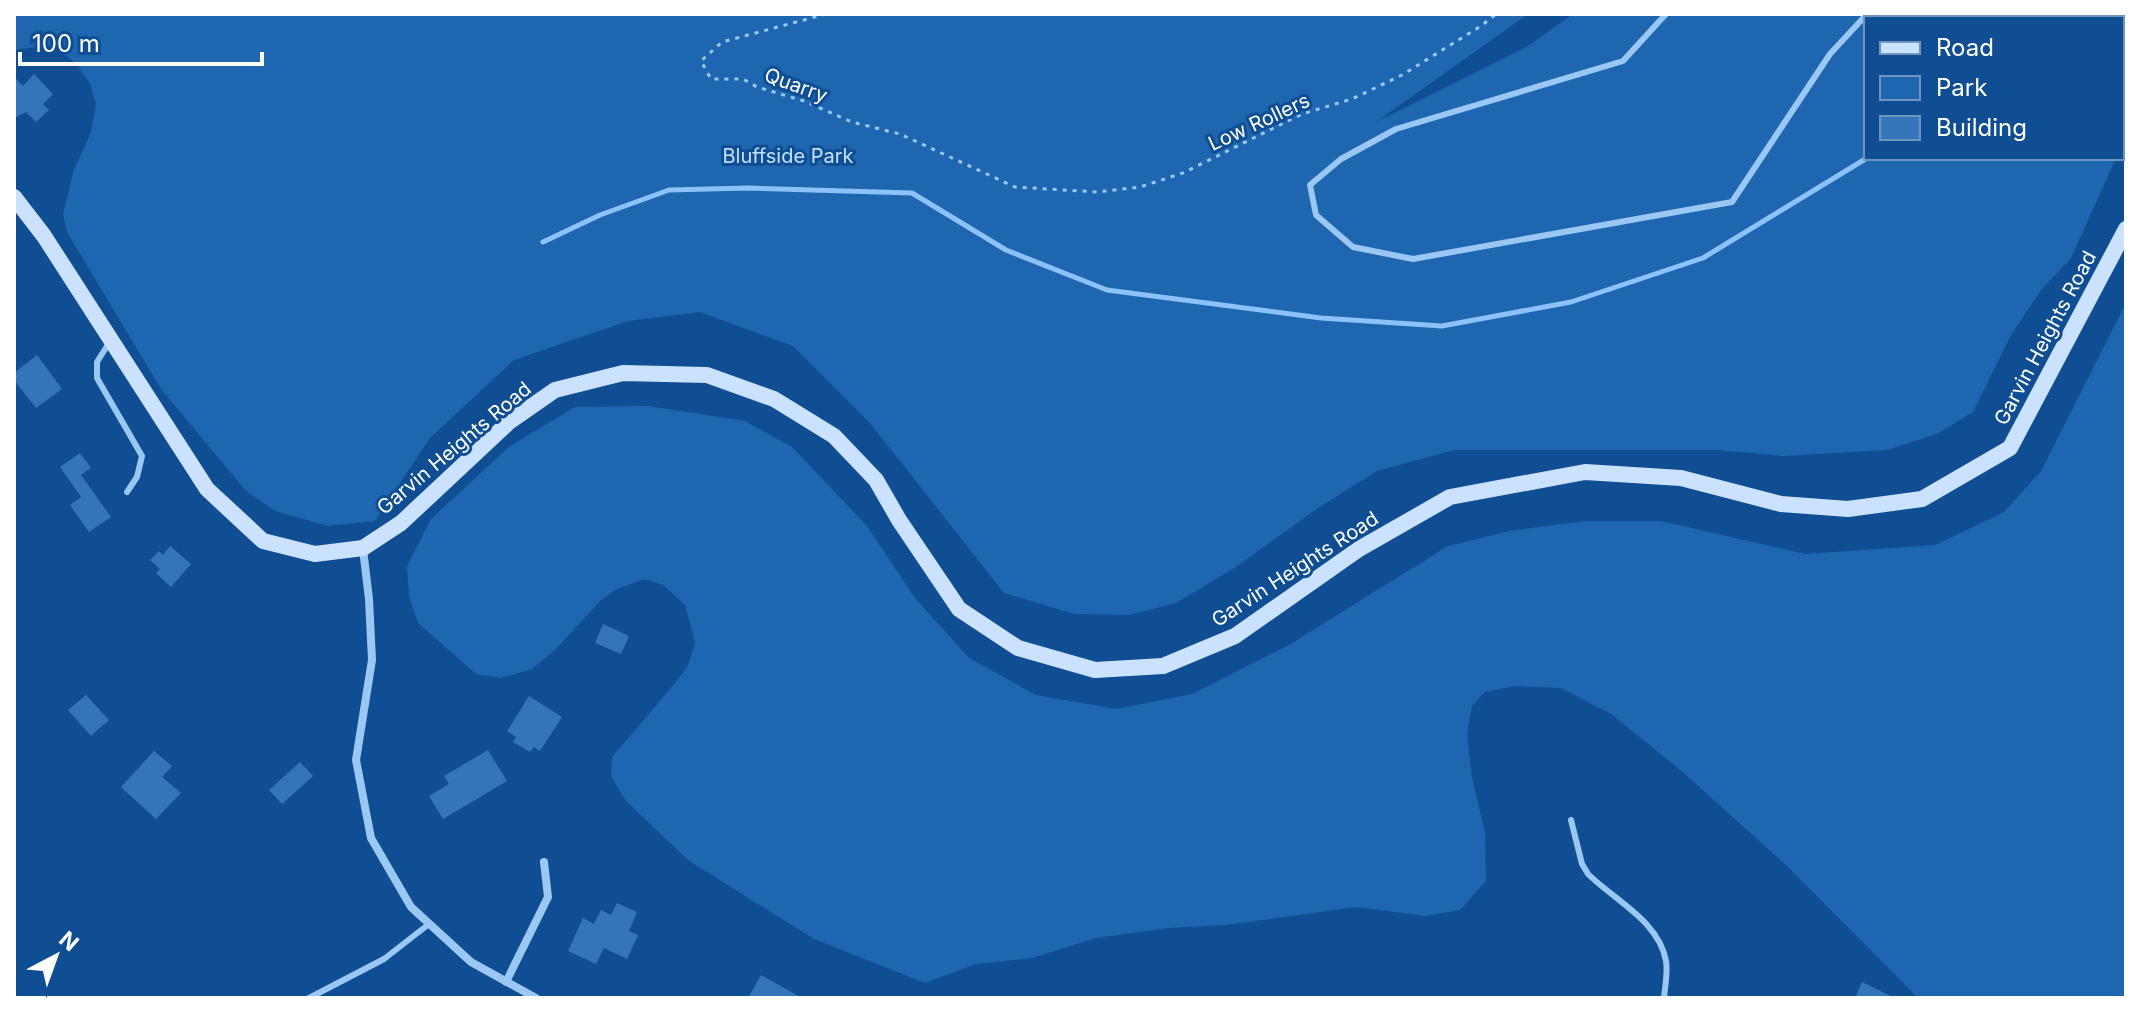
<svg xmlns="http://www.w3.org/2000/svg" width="2140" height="1012" viewBox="0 0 2140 1012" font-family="Inter,sans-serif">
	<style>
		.green { fill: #1e66b0 }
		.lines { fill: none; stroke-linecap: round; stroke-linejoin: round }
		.stream { stroke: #8cc2f7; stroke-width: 5 }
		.building { fill: #3475ba }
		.path { stroke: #9bc7f3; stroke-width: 3; stroke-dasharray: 4 6; stroke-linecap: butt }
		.service { stroke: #9bc7f3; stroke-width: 6 }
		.minor { stroke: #9bc7f3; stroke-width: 8 }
		.secondary { stroke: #cae2fd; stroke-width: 16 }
		.labels { text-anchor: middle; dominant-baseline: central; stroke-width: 6; stroke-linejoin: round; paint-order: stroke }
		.street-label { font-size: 20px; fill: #fff; stroke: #0f4e92 }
		.park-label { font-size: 20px; fill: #c3e0fe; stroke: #0f4e92 }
	</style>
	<rect width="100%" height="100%" fill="#0f4e92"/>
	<path class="green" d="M 14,14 L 1528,14 L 1376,122 L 1528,46 L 1573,14 L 2126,14 L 2126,124 L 2122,146 L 2122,18 L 1866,18 L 1866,158 L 2116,158 L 2071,258 L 2041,290 L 2011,335 L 1973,412 L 1937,434 L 1887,450 L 1783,456 L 1718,450 L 1454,450 L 1377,471 L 1315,510 L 1236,567 L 1176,603 L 1130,615 L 1074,614 L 1004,593 L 870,423 L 793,346 L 700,312 L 628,321 L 514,360 L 430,438 L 375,521 L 328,526 L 275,511 L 246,491 L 161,389 L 67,232 L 63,214 L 74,170 L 91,132 L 96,104 L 90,84 L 76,63 L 50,45 L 14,50 Z
		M 2126,303 L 2126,998 L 1918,998 L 1787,866 L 1684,773 L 1611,714 L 1561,688 L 1515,686 L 1485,692 L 1472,706 L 1467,734 L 1472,778 L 1485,832 L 1486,881 L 1460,910 L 1426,916 L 1356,907 L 1226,925 L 1168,928 L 1096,938 L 1032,958 L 976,964 L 925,983 L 814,939 L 688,860 L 627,802 L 611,777 L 612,757 L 675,683 L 688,666 L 695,643 L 685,605 L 663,585 L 644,579 L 615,590 L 601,600 L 555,650 L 532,669 L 501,678 L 476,674 L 418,623 L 409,596 L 407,566 L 431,519 L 510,446 L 575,407 L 648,406 L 745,421 L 792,447 L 867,526 L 915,598 L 969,658 L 1036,695 L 1116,709 L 1192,694 L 1289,645 L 1448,546 L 1509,531 L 1585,521 L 1661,521 L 1805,554 L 1935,545 L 2004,512 L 2041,471 Z"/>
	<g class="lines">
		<path class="stream" d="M 1965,18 L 1967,14
			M 543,242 L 600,215 L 669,190 L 748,188 L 912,193 L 1006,250 L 1107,290 L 1321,318 L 1442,326 L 1571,302 L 1703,258 L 1867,158"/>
	</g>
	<path class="building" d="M 34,74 L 53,94 L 43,104 L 49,110 L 36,122 L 26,112 L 14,118 L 14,77 L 23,86 Z
		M 37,355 L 62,389 L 36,408 L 14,380 L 14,373 Z
		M 80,453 L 91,468 L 81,475 L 111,517 L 89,532 L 70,505 L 81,497 L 60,467 Z
		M 170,546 L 191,564 L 171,587 L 156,573 L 160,569 L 150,560 L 159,551 L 163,555 Z
		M 603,624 L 629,636 L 621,654 L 595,643 Z
		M 86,695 L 109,720 L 91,736 L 68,710 Z
		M 529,696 L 562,717 L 540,751 L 534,747 L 530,752 L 513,742 L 516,737 L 507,731 Z
		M 488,750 L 507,781 L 443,819 L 429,796 L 449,784 L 444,776 Z
		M 154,751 L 172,766 L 162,777 L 181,793 L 156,819 L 121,787 Z
		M 300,762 L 313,776 L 282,804 L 269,790 Z
		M 617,903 L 637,912 L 629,931 L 638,935 L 627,959 L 604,948 L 596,964 L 568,951 L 583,918 L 594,924 L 601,910 L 611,915 Z
		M 761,975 L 802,998 L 748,998 Z
		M 1862,982 L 1895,998 L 1855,998 Z"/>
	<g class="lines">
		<path class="path" d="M 826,14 L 722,42 L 701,61 L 711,79 L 743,79 L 757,87 L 804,101 L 852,122 L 900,134 L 1015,187 L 1097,192 L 1140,187 L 1183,173 L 1302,114 L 1352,99 L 1402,75 L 1481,26 L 1496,14"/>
		<path class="service" d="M 1666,14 L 1623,61 L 1396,129 L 1341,159 L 1310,185 L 1316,215 L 1353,247 L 1413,259 L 1732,202 L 1830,54 L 1867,14
			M 109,343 L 97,362 L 97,378 L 142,456 L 137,477 L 127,492
			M 1571,820 L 1582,864 L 1588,874 C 1614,900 1659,921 1666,961 C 1668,972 1665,986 1664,998
			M 309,998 L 384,959 L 429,924"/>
		<path class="minor" d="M 363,549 L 369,599 L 372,660 L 356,760 L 371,838 L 411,907 L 471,962 L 536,998
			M 506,982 L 548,897 L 544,862"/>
		<path class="secondary" d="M 14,197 L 44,236 L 207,489 L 263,541 L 315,554 L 363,548 L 401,523 L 509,422 L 555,390 L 623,373 L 707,375 L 774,399 L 834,436 L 876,480 L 899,520 L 959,609 L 1018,648 L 1095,670 L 1163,666 L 1235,636 L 1359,549 L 1450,497 L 1585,472 L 1681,478 L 1781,504 L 1848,509 L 1922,499 L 2010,448 L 2126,229"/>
	</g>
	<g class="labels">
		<g class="street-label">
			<text transform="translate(796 85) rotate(20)">Quarry</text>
			<text transform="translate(1259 122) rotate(-25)">Low Rollers</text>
			<text transform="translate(2045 338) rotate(-62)">Garvin Heights Road</text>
			<text transform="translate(454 448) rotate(-40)">Garvin Heights Road</text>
			<text transform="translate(1295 569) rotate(-33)">Garvin Heights Road</text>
		</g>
		<g class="park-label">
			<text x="788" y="156">Bluffside Park</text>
		</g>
	</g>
	<rect width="2140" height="1012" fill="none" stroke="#ffffff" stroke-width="32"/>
	<rect x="1864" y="16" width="260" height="144" fill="#0f4e92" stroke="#6f95be" stroke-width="2"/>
	<rect x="1880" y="42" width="40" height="12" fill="#cae2fd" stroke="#6f95be" stroke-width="2"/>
	<text x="1936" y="56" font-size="24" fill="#ffffff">Road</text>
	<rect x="1880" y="76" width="40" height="24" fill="#1e66b0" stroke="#6f95be" stroke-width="2"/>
	<text x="1936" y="96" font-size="24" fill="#ffffff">Park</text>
	<rect x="1880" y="116" width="40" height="24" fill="#3475ba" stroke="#6f95be" stroke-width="2"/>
	<text x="1936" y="136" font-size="24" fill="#ffffff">Building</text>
	<g transform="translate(56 956) rotate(41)" stroke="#0f4e92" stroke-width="6" paint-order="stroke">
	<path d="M0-6L14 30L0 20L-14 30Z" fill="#ffffff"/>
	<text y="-12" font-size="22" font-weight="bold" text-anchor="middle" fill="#ffffff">N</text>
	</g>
	<path d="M20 52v12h242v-12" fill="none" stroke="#ffffff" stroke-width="4"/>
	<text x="32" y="52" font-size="24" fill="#ffffff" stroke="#0f4e92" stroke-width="6" paint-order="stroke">100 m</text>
</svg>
